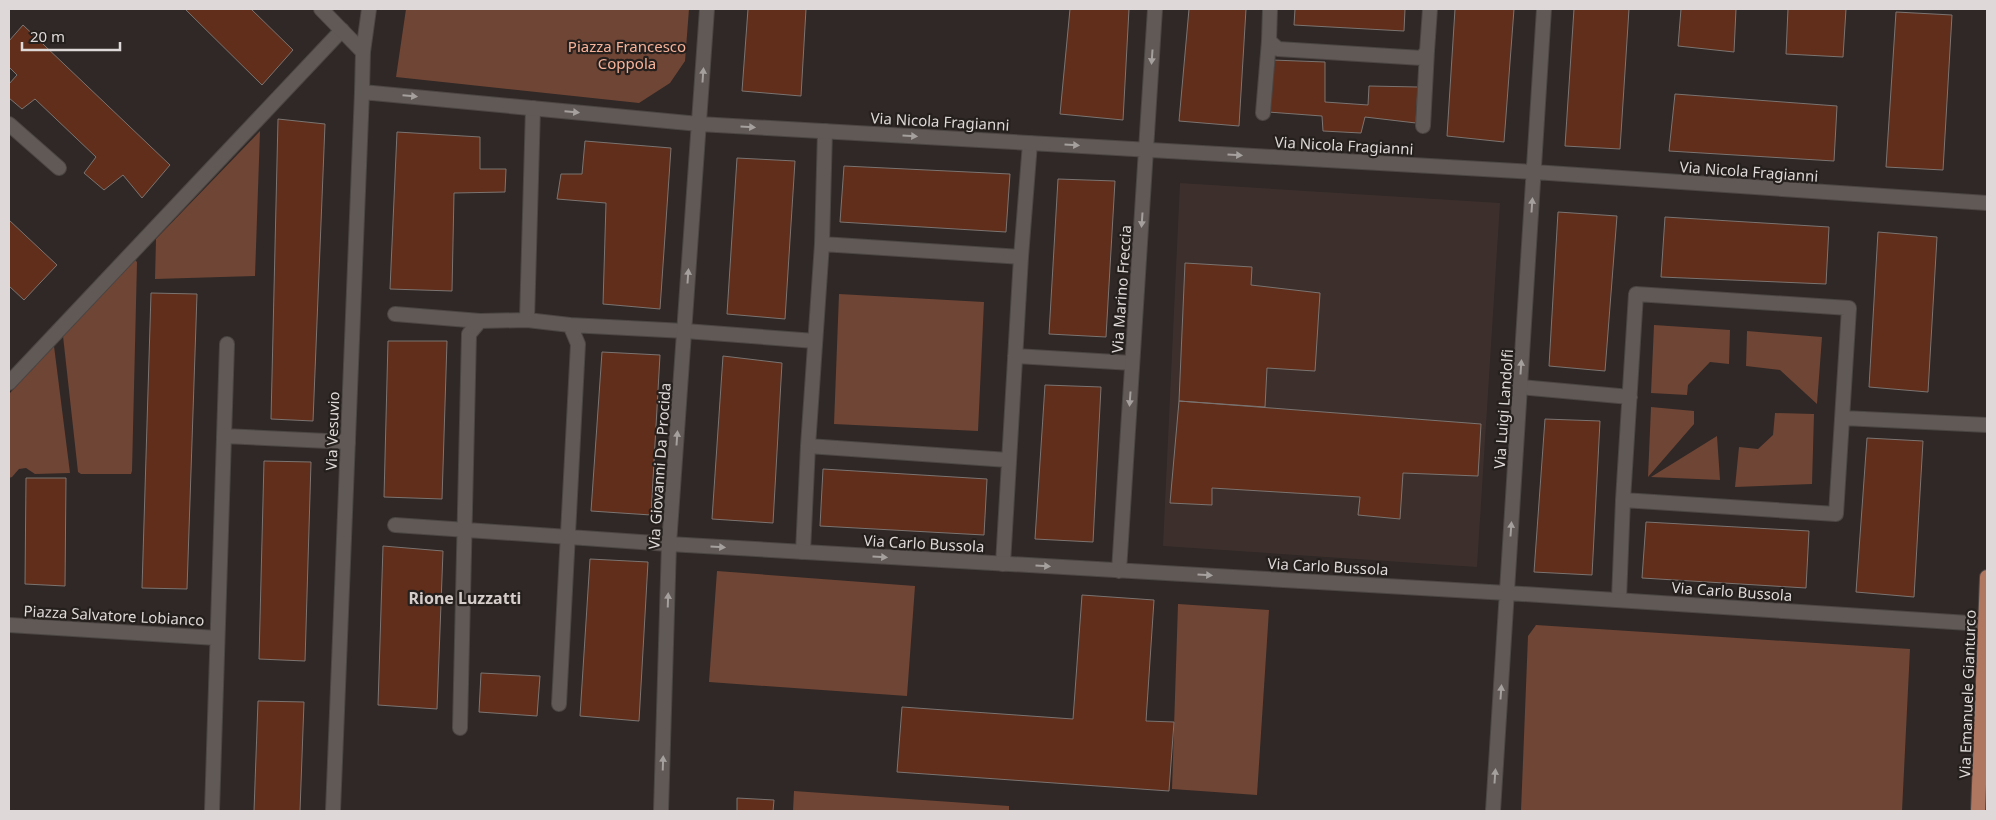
<svg xmlns="http://www.w3.org/2000/svg" width="1996" height="820" viewBox="0 0 1996 820" font-family="'Noto Sans',sans-serif">
	<style>
		.built { fill: #3d302c }
		.green { fill: #6f4535 }
		.building { fill: #602e1a; stroke: #7b7471 }
		.lines { fill: none; stroke-linecap: round; stroke-linejoin: round }
		.service-casing { stroke: #4b4543; stroke-width: 16 }
		.pedestrian-casing { stroke: #4b4543; stroke-width: 16 }
		.minor-casing { stroke: #4b4543; stroke-width: 16 }
		.primary-casing { stroke: #4b4543; stroke-width: 16 }
		.service { stroke: #605956; stroke-width: 14 }
		.pedestrian { stroke: #605956; stroke-width: 14 }
		.minor { stroke: #605956; stroke-width: 14 }
		.primary { stroke: #af7660; stroke-width: 14 }
		.oneway { fill: #a59f9e }
		.labels { text-anchor: middle; dominant-baseline: central; stroke-width: 4.5; stroke-linejoin: round; paint-order: stroke }
		.park-label { font-size: 15px; fill: #f7b399; stroke: #251f1d }
		.street-label { font-size: 15px; fill: #ded9d8; stroke: #251f1d }
		.neighbourhood-label { font-size: 16px; font-weight: bold; fill: #d5cdca; stroke: #251f1d }
	</style>
	<rect width="100%" height="100%" fill="#2f2826"/>
	<path class="built" d="M 1180,183 L 1500,203 L 1477,567 L 1163,546 Z"/>
	<path class="green" d="M 406,9 L 689,9 L 685,61 L 670,83 L 639,103 L 396,77 Z
		M 260,131 L 255,276 L 155,279 L 156,239 Z
		M 135,260 L 137,262 L 132,471 L 131,474 L 81,474 L 78,472 L 63,336 Z
		M 839,294 L 984,302 L 978,431 L 834,424 Z
		M 1654,325 L 1730,330 L 1729,364 L 1710,362 L 1688,385 L 1687,395 L 1651,393 Z
		M 1747,331 L 1822,337 L 1817,404 L 1780,370 L 1746,366 Z
		M 54,346 L 70,473 L 35,474 L 26,468 L 19,469 L 12,477 L 9,478 L 9,394 Z
		M 1651,407 L 1694,411 L 1694,424 L 1648,477 Z
		M 1775,413 L 1814,414 L 1812,484 L 1735,487 L 1739,447 L 1758,449 L 1773,435 Z
		M 1717,436 L 1720,480 L 1651,477 Z
		M 717,571 L 915,586 L 907,696 L 709,682 Z
		M 1178,604 L 1269,610 L 1257,795 L 1172,789 Z
		M 1536,625 L 1910,649 L 1902,811 L 1521,811 L 1528,636 Z
		M 794,791 L 1009,806 L 1009,811 L 793,811 Z"/>
	<path class="building" d="M 185,9 L 251,9 L 293,50 L 262,85 Z
		M 748,9 L 806,9 L 801,96 L 742,91 Z
		M 1070,9 L 1129,9 L 1123,120 L 1060,114 Z
		M 1189,9 L 1246,9 L 1239,126 L 1179,121 Z
		M 1295,9 L 1405,9 L 1404,31 L 1294,25 Z
		M 1455,9 L 1514,9 L 1504,142 L 1447,136 Z
		M 1574,9 L 1629,9 L 1620,149 L 1565,146 Z
		M 1681,9 L 1736,9 L 1734,52 L 1678,46 Z
		M 1788,9 L 1846,9 L 1843,57 L 1786,54 Z
		M 1896,12 L 1952,15 L 1943,170 L 1886,167 Z
		M 23,25 L 170,165 L 142,198 L 123,175 L 104,190 L 84,173 L 96,157 L 35,99 L 22,109 L 9,98 L 9,84 L 17,75 L 9,67 L 9,41 Z
		M 1272,60 L 1325,62 L 1325,102 L 1368,105 L 1369,86 L 1418,87 L 1416,123 L 1365,117 L 1361,133 L 1323,131 L 1322,116 L 1268,112 Z
		M 1675,94 L 1837,106 L 1834,161 L 1669,151 Z
		M 278,119 L 325,124 L 313,421 L 271,419 Z
		M 397,132 L 480,137 L 480,169 L 506,169 L 505,192 L 454,193 L 452,291 L 390,289 Z
		M 585,141 L 671,148 L 660,309 L 603,304 L 606,203 L 557,199 L 561,174 L 582,174 Z
		M 737,158 L 795,161 L 785,319 L 727,314 Z
		M 844,166 L 1010,174 L 1006,232 L 840,222 Z
		M 1058,179 L 1115,181 L 1106,337 L 1049,334 Z
		M 1558,212 L 1617,216 L 1605,371 L 1549,366 Z
		M 1665,217 L 1829,227 L 1826,284 L 1661,277 Z
		M 9,220 L 57,265 L 24,300 L 9,286 Z
		M 1878,232 L 1937,237 L 1928,392 L 1869,387 Z
		M 1185,263 L 1252,267 L 1251,285 L 1320,293 L 1315,371 L 1267,368 L 1265,407 L 1179,401 Z
		M 151,293 L 197,294 L 187,589 L 142,588 Z
		M 388,341 L 447,341 L 442,499 L 384,497 Z
		M 602,352 L 660,355 L 651,515 L 591,511 Z
		M 723,356 L 782,363 L 773,523 L 712,519 Z
		M 1045,385 L 1101,387 L 1093,542 L 1035,539 Z
		M 1179,401 L 1481,424 L 1478,476 L 1403,473 L 1400,519 L 1358,515 L 1360,497 L 1212,488 L 1212,505 L 1170,503 Z
		M 1545,419 L 1600,421 L 1592,575 L 1534,572 Z
		M 1867,438 L 1923,441 L 1914,597 L 1856,592 Z
		M 264,461 L 311,462 L 305,661 L 259,659 Z
		M 823,469 L 987,479 L 984,535 L 820,526 Z
		M 26,478 L 66,478 L 65,586 L 25,584 Z
		M 1646,522 L 1809,531 L 1806,588 L 1642,578 Z
		M 383,546 L 443,551 L 437,709 L 378,705 Z
		M 590,559 L 648,562 L 639,721 L 580,716 Z
		M 1082,595 L 1154,600 L 1146,721 L 1174,722 L 1169,791 L 897,772 L 902,707 L 1073,719 Z
		M 481,673 L 540,676 L 537,716 L 479,712 Z
		M 258,701 L 304,702 L 300,811 L 254,811 Z
		M 737,798 L 774,800 L 773,811 L 737,811 Z"/>
	<g class="lines">
		<defs>
			<path id="service" d="M 1270,9 L 1269,41 L 1278,49 L 1422,58 L 1427,51 L 1430,9
				M 1263,113 L 1269,41
				M 9,124 L 59,168
				M 1423,126 L 1427,51
				M 822,244 L 825,131
				M 1021,257 L 1030,143
				M 1636,294 L 1849,308 L 1836,514 L 1623,500 Z
				M 395,314 L 480,321
				M 527,320 L 570,325 L 578,344 L 559,704
				M 570,325 L 685,331 L 815,341
				M 1015,356 L 1132,363
				M 1520,387 L 1630,397
				M 1843,418 L 1987,425
				M 224,436 L 348,442
				M 395,525 L 669,544
				M 803,552 L 808,446
				M 1003,564 L 1021,257 L 822,244 L 808,446 L 1008,460
				M 1619,599 L 1623,500
				M 9,625 L 217,638
				M 460,728 L 469,334 L 480,321 L 527,320 L 533,108
				M 212,811 L 227,344"/>
			<path id="pedestrian" d="M 9,383 L 342,30"/>
			<path id="minor" d="M 321,9 L 363,52
				M 362,92 L 699,124 L 1534,172 L 1987,203
				M 669,544 L 1507,593 L 1984,624
				M 1119,571 L 1155,9
				M 333,811 L 362,92 L 363,52 L 369,9
				M 661,811 L 669,544 L 707,9
				M 1493,811 L 1544,9"/>
			<path id="primary" d="M 1978,811 L 1987,577"/>
		</defs>
		<use href="#service" class="service-casing"/>
		<use href="#pedestrian" class="pedestrian-casing"/>
		<use href="#minor" class="minor-casing"/>
		<use href="#primary" class="primary-casing"/>
		<use href="#service" class="service"/>
		<use href="#pedestrian" class="pedestrian"/>
		<use href="#minor" class="minor"/>
		<use href="#primary" class="primary"/>
	</g>
	<defs><path id="oneway-solid" d="M-6-.8H1V-3.2L6.5 0L1 3.2V.8H-6Z" transform="scale(1.25)"/></defs>
	<g class="oneway">
		<use href="#oneway-solid" transform="translate(1152 57) rotate(94)"/>
		<use href="#oneway-solid" transform="translate(703 75) rotate(-86)"/>
		<use href="#oneway-solid" transform="translate(410 96) rotate(5)"/>
		<use href="#oneway-solid" transform="translate(572 112) rotate(5)"/>
		<use href="#oneway-solid" transform="translate(748 127) rotate(3)"/>
		<use href="#oneway-solid" transform="translate(910 136) rotate(3)"/>
		<use href="#oneway-solid" transform="translate(1072 145) rotate(3)"/>
		<use href="#oneway-solid" transform="translate(1235 155) rotate(3)"/>
		<use href="#oneway-solid" transform="translate(1532 205) rotate(-86)"/>
		<use href="#oneway-solid" transform="translate(1142 220) rotate(94)"/>
		<use href="#oneway-solid" transform="translate(688 276) rotate(-86)"/>
		<use href="#oneway-solid" transform="translate(1521 367) rotate(-86)"/>
		<use href="#oneway-solid" transform="translate(1130 399) rotate(94)"/>
		<use href="#oneway-solid" transform="translate(677 438) rotate(-86)"/>
		<use href="#oneway-solid" transform="translate(1511 529) rotate(-86)"/>
		<use href="#oneway-solid" transform="translate(718 547) rotate(3)"/>
		<use href="#oneway-solid" transform="translate(880 557) rotate(3)"/>
		<use href="#oneway-solid" transform="translate(1043 566) rotate(3)"/>
		<use href="#oneway-solid" transform="translate(1205 575) rotate(3)"/>
		<use href="#oneway-solid" transform="translate(668 600) rotate(-88)"/>
		<use href="#oneway-solid" transform="translate(1501 692) rotate(-86)"/>
		<use href="#oneway-solid" transform="translate(663 763) rotate(-88)"/>
		<use href="#oneway-solid" transform="translate(1495 776) rotate(-86)"/>
	</g>
	<g class="labels">
		<g class="park-label">
			<text x="627" y="46">Piazza Francesco<tspan x="627" dy="17">Coppola</tspan></text>
		</g>
		<g class="street-label">
			<text transform="translate(940 121) rotate(3)">Via Nicola Fragianni</text>
			<text transform="translate(1344 145) rotate(3)">Via Nicola Fragianni</text>
			<text transform="translate(1749 171) rotate(4)">Via Nicola Fragianni</text>
			<text transform="translate(1121 289) rotate(-86)">Via Marino Freccia</text>
			<text transform="translate(1503 409) rotate(-86)">Via Luigi Landolfi</text>
			<text transform="translate(332 431) rotate(-88)">Via Vesuvio</text>
			<text transform="translate(659 466) rotate(-86)">Via Giovanni Da Procida</text>
			<text transform="translate(924 543) rotate(3)">Via Carlo Bussola</text>
			<text transform="translate(1328 566) rotate(3)">Via Carlo Bussola</text>
			<text transform="translate(1732 591) rotate(4)">Via Carlo Bussola</text>
			<text transform="translate(114 615) rotate(3)">Piazza Salvatore Lobianco</text>
			<text transform="translate(1967 694) rotate(-88)">Via Emanuele Gianturco</text>
		</g>
		<g class="neighbourhood-label">
			<text x="465" y="598">Rione Luzzatti</text>
		</g>
	</g>
	<rect width="1996" height="820" fill="none" stroke="#ded9d8" stroke-width="20"/>
	<path d="M22 42v8h98v-8" fill="none" stroke="#ded9d8" stroke-width="2.5"/>
	<text x="30" y="42" font-size="15" fill="#ded9d8" stroke="#251f1d" stroke-width="4" paint-order="stroke">20 m</text>
</svg>
